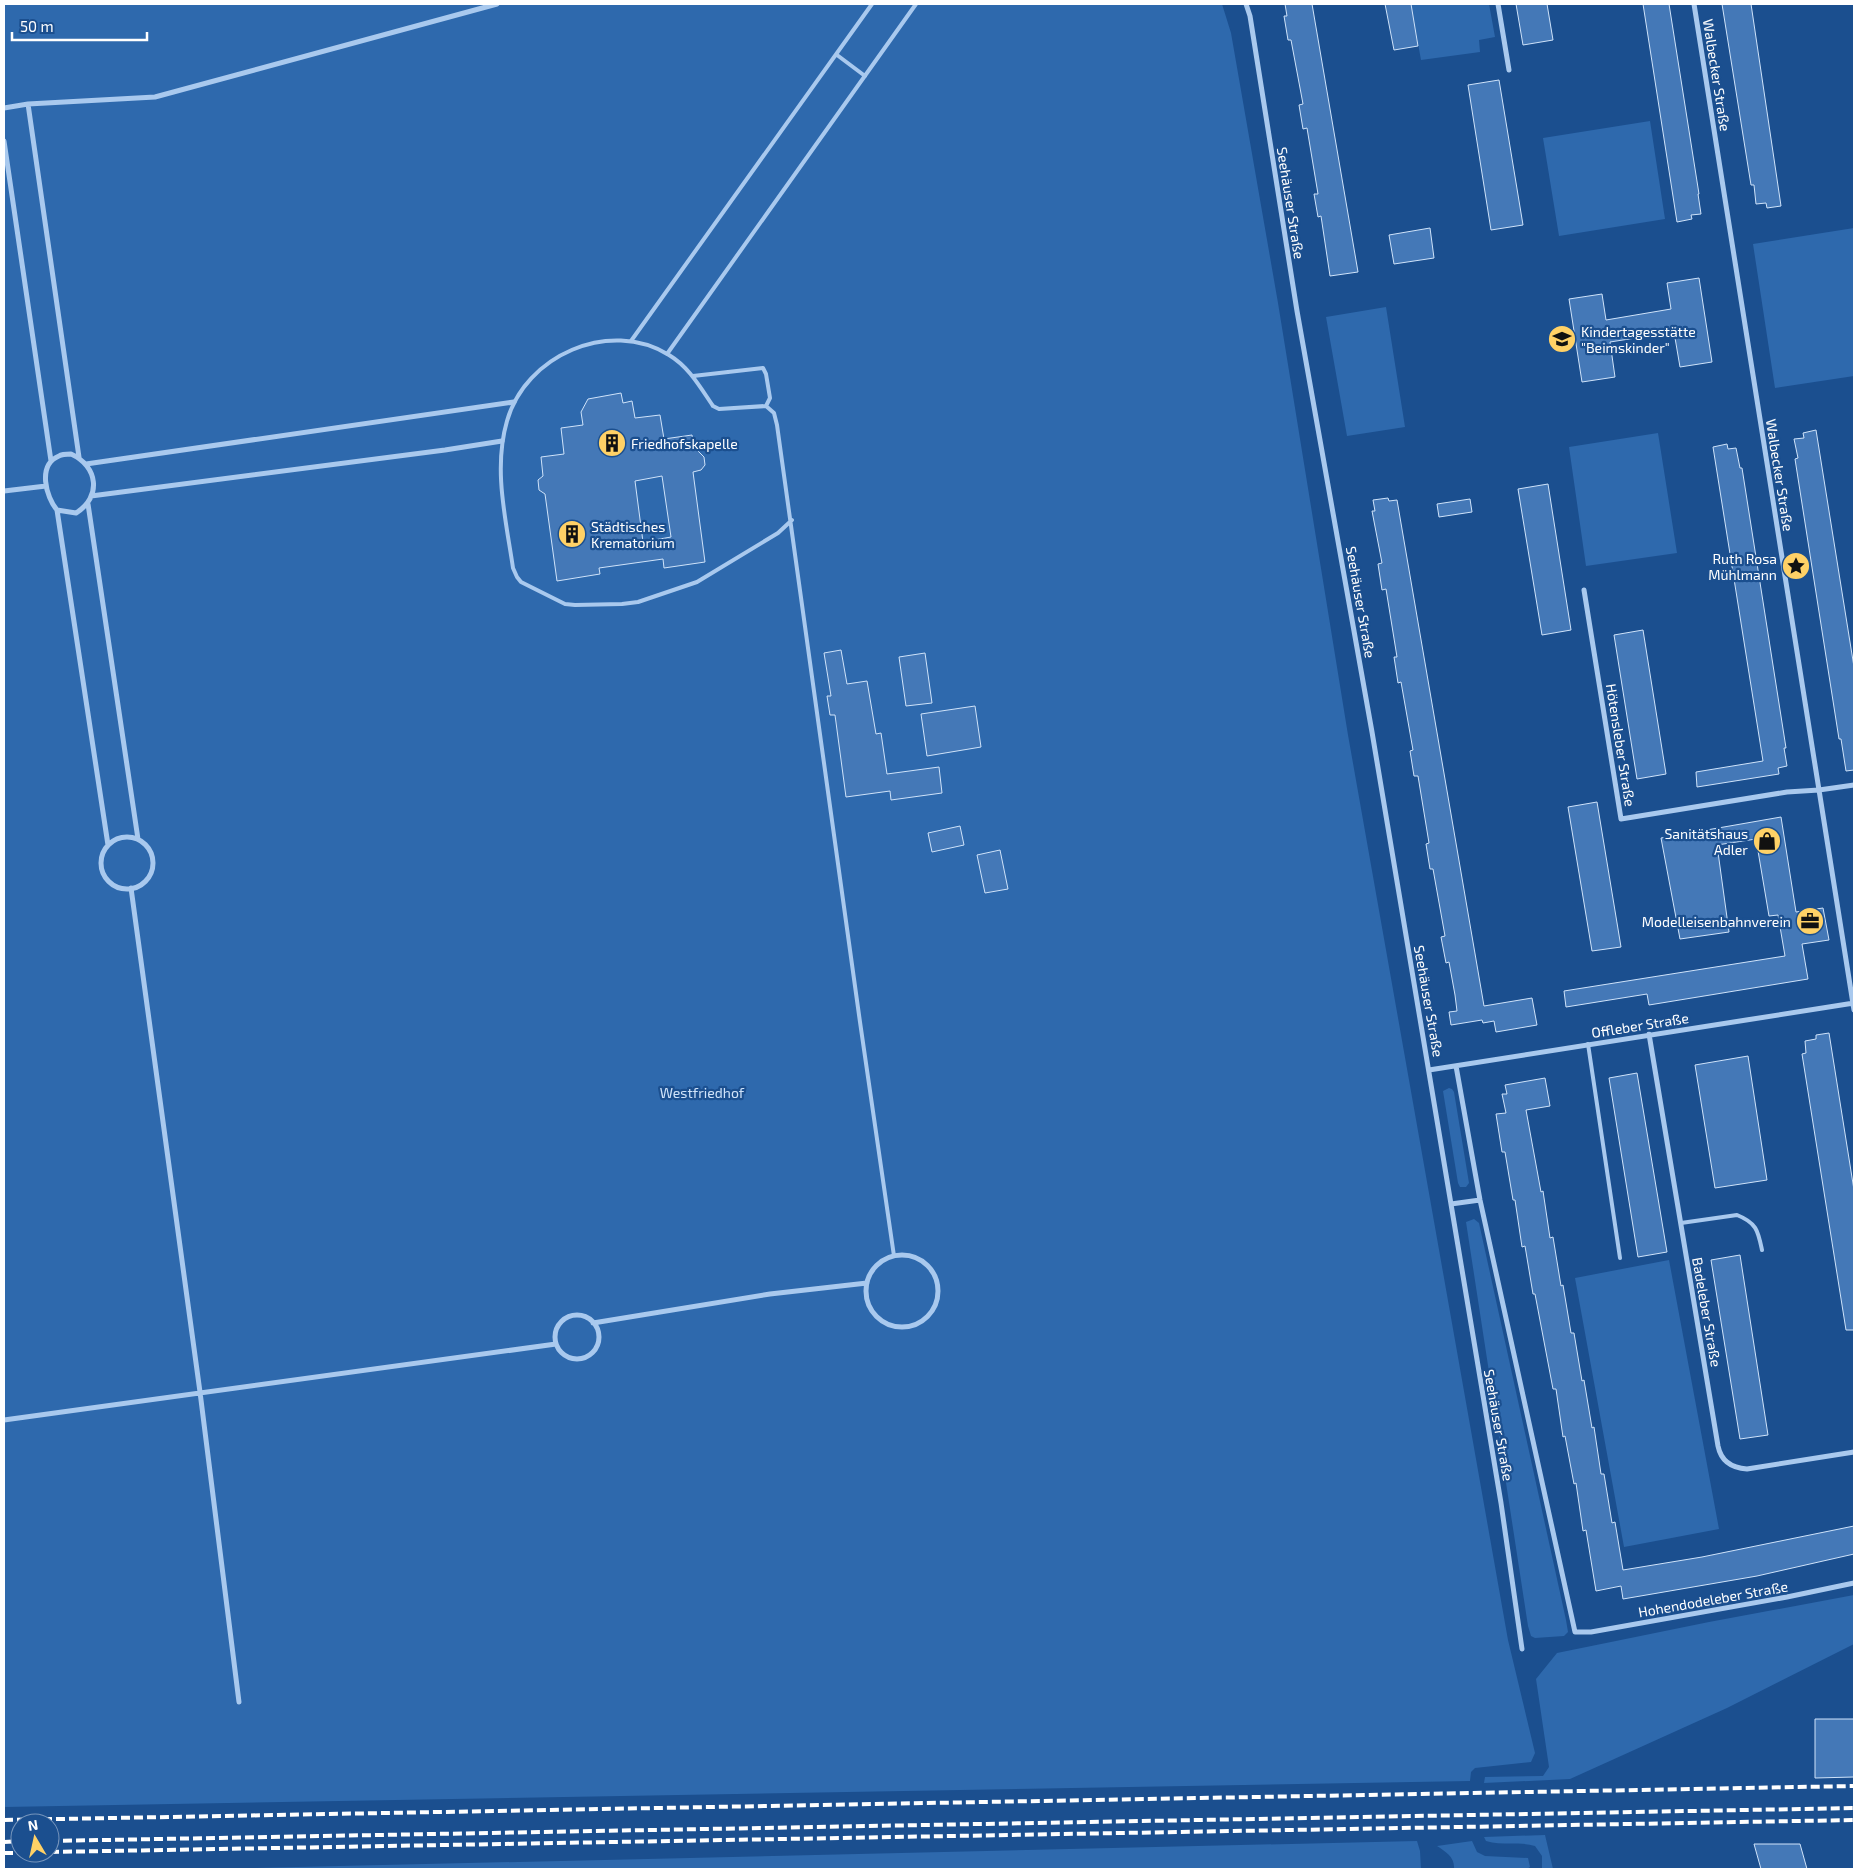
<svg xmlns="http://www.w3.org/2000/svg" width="1858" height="1873" viewBox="0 0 1858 1873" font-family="'Exo 2',sans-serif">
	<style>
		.green { fill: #2e69ad }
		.building { fill: #4478b7; stroke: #cfe3fa; fill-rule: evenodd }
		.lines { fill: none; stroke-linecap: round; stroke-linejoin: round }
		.lane { stroke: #a9c9ee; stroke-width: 4 }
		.street { stroke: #a9c9ee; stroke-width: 5 }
		.rail { stroke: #fff; stroke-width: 4; stroke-dasharray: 9 4; stroke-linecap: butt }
		.labels { text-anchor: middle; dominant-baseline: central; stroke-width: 4.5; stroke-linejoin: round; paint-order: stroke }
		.street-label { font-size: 14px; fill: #fff; stroke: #1b4f8f }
		.poi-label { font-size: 14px; fill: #fff; stroke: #1b4f8f; text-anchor: start }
		.park-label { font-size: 14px; fill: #cfe3fa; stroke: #1b4f8f }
	</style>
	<rect width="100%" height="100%" fill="#1b4f8f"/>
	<path class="green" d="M 4,4 L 1222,4 L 1231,33 L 1278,303 L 1348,735 L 1508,1640 L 1535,1753 L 1531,1762 L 1475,1768 L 1471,1772 L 1470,1781 L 4,1807 Z
		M 1411,4 L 1489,4 L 1495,37 L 1479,40 L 1480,52 L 1421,60 Z
		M 1650,121 L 1665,219 L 1559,236 L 1543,138 Z
		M 1854,228 L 1854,376 L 1775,388 L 1753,244 Z
		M 1386,307 L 1405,427 L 1347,436 L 1326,317 Z
		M 1658,433 L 1677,553 L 1586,566 L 1569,447 Z
		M 1449,1088 L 1452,1089 L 1454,1092 L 1469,1183 L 1466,1187 L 1460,1187 L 1458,1183 L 1443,1091 Z
		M 1474,1219 L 1479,1223 L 1566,1620 L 1568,1632 L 1564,1636 L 1535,1638 L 1531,1636 L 1528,1626 L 1466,1222 Z
		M 1669,1260 L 1719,1529 L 1624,1547 L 1575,1278 Z
		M 1854,1595 L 1854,1644 L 1727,1708 L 1570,1779 L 1484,1783 L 1485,1777 L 1543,1776 L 1549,1767 L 1536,1679 L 1557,1653 L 1709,1622 Z
		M 1545,1835 L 1553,1869 L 1542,1869 L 1542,1856 L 1535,1846 C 1519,1841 1502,1846 1486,1841 L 1484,1837 Z
		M 1417,1841 L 1420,1851 L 1421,1869 L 214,1869 Z
		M 1472,1841 L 1477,1852 L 1485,1856 L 1528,1858 L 1530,1867 L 1527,1869 L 1454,1869 C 1455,1857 1446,1852 1437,1846 Z"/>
	<path class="building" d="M 1285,4 L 1312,4 L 1358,272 L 1330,276 L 1321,216 L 1318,217 L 1314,194 L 1318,194 L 1307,128 L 1303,129 L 1299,105 L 1303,104 L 1291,40 L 1288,40 L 1284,16 L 1287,16 Z
		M 1385,4 L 1411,4 L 1418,46 L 1394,50 Z
		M 1516,4 L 1547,4 L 1553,40 L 1523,45 Z
		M 1643,4 L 1669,4 L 1699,194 L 1698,194 L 1701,214 L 1691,215 L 1692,219 L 1677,222 Z
		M 1722,4 L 1751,4 L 1781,206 L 1767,208 L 1766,203 L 1756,204 L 1754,185 L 1751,185 Z
		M 1499,80 L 1523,225 L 1491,230 L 1468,85 Z
		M 1430,228 L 1434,258 L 1394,264 L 1389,235 Z
		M 1699,278 L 1712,362 L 1680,367 L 1674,332 L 1610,342 L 1615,377 L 1582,382 L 1569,299 L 1602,294 L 1606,320 L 1671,309 L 1667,283 Z
		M 621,393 L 623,403 L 632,401 L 635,418 L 660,415 L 664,439 L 692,435 L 694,447 L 704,457 L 705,465 L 701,470 L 693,472 L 705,562 L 664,568 L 663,559 L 599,568 L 600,574 L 557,581 L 545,494 L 539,490 L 538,480 L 543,476 L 541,457 L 564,454 L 561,428 L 583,425 L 581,412 L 588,399 ZM 662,476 L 671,537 L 643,542 L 635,481 Z
		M 1816,430 L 1854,667 L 1854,770 L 1846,771 L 1841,739 L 1839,739 L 1795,459 L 1798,458 L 1794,439 L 1804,438 L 1803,433 Z
		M 1727,444 L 1728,449 L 1736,448 L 1740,468 L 1742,468 L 1786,748 L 1784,748 L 1787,766 L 1778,768 L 1779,774 L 1697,787 L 1696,772 L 1763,761 L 1713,447 Z
		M 1548,484 L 1571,630 L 1542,635 L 1518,489 Z
		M 1388,498 L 1389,501 L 1397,500 L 1484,1006 L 1532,998 L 1537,1025 L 1496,1032 L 1494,1021 L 1483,1023 L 1482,1020 L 1451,1025 L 1449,1012 L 1457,1011 L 1455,995 L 1449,962 L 1446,963 L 1441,937 L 1445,936 L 1433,869 L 1430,869 L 1426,844 L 1429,843 L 1418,776 L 1414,776 L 1410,751 L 1413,750 L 1401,682 L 1398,683 L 1394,657 L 1397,657 L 1386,589 L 1382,590 L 1378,564 L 1382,563 L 1372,511 L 1375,511 L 1373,500 Z
		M 1470,499 L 1472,512 L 1439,517 L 1437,504 Z
		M 1643,630 L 1666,774 L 1637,779 L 1614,635 Z
		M 841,650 L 847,684 L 867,681 L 876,734 L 881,733 L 887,774 L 939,767 L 942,793 L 891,800 L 890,791 L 846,797 L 835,715 L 830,715 L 827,696 L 831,696 L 824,653 Z
		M 925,653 L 932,703 L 906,706 L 899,657 Z
		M 975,706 L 981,747 L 927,756 L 921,714 Z
		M 1597,802 L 1621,947 L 1592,951 L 1568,807 Z
		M 1781,817 L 1796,912 L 1823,908 L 1829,940 L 1802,944 L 1808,979 L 1649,1005 L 1647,994 L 1566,1007 L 1564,991 L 1785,956 L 1778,915 L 1769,916 L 1756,839 L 1717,845 L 1729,932 L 1680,939 L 1661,838 Z
		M 960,826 L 964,845 L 932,852 L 928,833 Z
		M 1000,850 L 1008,889 L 985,893 L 977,855 Z
		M 1829,1033 L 1854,1190 L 1854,1330 L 1846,1330 L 1802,1054 L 1806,1053 L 1805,1041 L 1816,1039 L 1816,1035 Z
		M 1748,1056 L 1767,1180 L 1715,1188 L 1695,1065 Z
		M 1637,1073 L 1667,1252 L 1638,1257 L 1609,1078 Z
		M 1545,1078 L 1550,1106 L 1526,1110 L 1541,1192 L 1543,1191 L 1550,1238 L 1553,1237 L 1561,1286 L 1563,1285 L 1571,1333 L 1574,1333 L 1582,1381 L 1584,1380 L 1592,1428 L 1594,1427 L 1601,1474 L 1604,1474 L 1612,1523 L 1615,1522 L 1623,1570 L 1702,1557 L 1854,1526 L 1854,1554 L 1757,1576 L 1623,1599 L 1621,1586 L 1596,1591 L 1586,1530 L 1583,1531 L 1576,1483 L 1574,1484 L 1565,1436 L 1563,1437 L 1556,1389 L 1553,1389 L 1535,1294 L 1533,1294 L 1525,1246 L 1522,1247 L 1515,1200 L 1513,1200 L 1505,1152 L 1502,1152 L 1496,1114 L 1506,1113 L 1502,1094 L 1507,1094 L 1505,1085 Z
		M 1740,1255 L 1768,1435 L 1740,1439 L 1711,1260 Z
		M 1815,1719 L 1854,1719 L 1854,1777 L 1815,1778 Z
		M 1754,1844 L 1800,1844 L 1807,1869 L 1761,1869 Z"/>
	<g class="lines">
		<path class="lane" d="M 837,55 L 865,76
			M 631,341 L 872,4
			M 667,354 L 916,4
			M 693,376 L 763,368 L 766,374 L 770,398 L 766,406 L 719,409 L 713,406 C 700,387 689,367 669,355 C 609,318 525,356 507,421 C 493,469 506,520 513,568 L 517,577 L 521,582 L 565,604 L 575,605 L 622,604 L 638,602 L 697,582 L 778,533 L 792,520
			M 766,406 L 774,413 L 777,425 L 860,1022 L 894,1256
			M 1588,1044 L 1620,1258
			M 1681,1223 L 1737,1215 C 1757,1223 1758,1231 1762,1250"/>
		<path class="street" d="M 1246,4 L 1250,16 L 1297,311 L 1372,732 L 1501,1503 L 1522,1649
			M 1498,4 L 1509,70
			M 1694,4 L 1854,1010
			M 28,104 L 79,457
			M 4,108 L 28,104 L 155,97 L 497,4
			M 4,141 L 51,461
			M 71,454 C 98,466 102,497 76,513 L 57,510 C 46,497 37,465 59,456 C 62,454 67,454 71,454 Z
			M 86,464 L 514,402
			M 4,491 L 46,486
			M 91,496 L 445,450 L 502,441
			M 88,504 L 138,839
			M 57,510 L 108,845
			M 1584,590 L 1621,819 L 1787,792 L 1819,790 L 1854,785
			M101 863a26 26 0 1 1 52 0a26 26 0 1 1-52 0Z
			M 131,888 L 200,1392 L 239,1702
			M 1649,1034 L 1718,1446 C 1721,1461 1732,1468 1747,1469 L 1854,1452
			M 1456,1066 L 1480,1200 L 1575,1632 L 1591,1632 L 1787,1597 L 1854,1583
			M 1429,1070 L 1854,1003
			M 1451,1204 L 1480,1200
			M866 1291a36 36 0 1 1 72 0a36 36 0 1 1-72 0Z
			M555 1337a22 22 0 1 1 44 0a22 22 0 1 1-44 0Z
			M 593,1323 L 770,1294 L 867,1283
			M 4,1420 L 556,1344"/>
		<path class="rail" d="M 4,1820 L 1854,1786
			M 50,1841 L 1854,1808
			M 4,1842 L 20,1841
			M 50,1852 L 1854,1820
			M 4,1853 L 20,1853"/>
	</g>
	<defs>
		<symbol id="school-disc" viewBox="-11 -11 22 22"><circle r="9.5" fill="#ffd166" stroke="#1b4f8f"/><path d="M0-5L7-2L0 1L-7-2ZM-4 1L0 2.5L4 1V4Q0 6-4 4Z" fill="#111"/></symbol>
		<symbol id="building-disc" viewBox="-11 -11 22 22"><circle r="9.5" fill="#ffd166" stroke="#1b4f8f"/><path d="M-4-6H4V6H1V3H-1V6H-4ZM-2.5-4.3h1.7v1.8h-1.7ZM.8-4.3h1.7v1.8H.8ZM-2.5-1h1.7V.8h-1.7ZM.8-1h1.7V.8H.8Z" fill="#111"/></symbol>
		<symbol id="sight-disc" viewBox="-11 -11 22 22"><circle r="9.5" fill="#ffd166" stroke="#1b4f8f"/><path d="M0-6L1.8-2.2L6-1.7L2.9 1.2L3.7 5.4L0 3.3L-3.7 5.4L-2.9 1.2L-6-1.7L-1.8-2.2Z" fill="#111"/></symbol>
		<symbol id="shop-disc" viewBox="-11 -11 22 22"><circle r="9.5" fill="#ffd166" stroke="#1b4f8f"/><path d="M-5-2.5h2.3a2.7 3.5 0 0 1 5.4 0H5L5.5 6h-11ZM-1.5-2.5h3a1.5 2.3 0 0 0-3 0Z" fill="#111"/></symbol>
		<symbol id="office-disc" viewBox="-11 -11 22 22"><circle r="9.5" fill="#ffd166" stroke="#1b4f8f"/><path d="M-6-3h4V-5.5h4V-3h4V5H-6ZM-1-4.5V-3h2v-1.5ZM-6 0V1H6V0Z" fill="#111"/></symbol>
	</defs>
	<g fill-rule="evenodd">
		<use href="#school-disc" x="1546" y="323" width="32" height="32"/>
		<use href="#building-disc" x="596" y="427" width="32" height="32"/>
		<use href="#building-disc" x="556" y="518" width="32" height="32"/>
		<use href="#sight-disc" x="1780" y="550" width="32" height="32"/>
		<use href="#shop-disc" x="1751" y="825" width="32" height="32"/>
		<use href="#office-disc" x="1794" y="905" width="32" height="32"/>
	</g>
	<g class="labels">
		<g class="street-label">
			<text transform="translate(1717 75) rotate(81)">Walbecker Straße</text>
			<text transform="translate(1291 203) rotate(81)">Seehäuser Straße</text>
			<text transform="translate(1780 475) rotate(81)">Walbecker Straße</text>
			<text transform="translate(1361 602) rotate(80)">Seehäuser Straße</text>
			<text transform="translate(1621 745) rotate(81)">Hötensleber Straße</text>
			<text transform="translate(1429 1001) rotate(80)">Seehäuser Straße</text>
			<text transform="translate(1640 1025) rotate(-9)">Offleber Straße</text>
			<text transform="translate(1707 1312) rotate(80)">Badeleber Straße</text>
			<text transform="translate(1499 1425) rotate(80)">Seehäuser Straße</text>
			<text transform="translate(1713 1599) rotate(-10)">Hohendodeleber Straße</text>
		</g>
		<g class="poi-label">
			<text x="1581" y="331">Kindertagesstätte<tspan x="1581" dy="16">"Beimskinder"</tspan></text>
			<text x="631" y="443">Friedhofskapelle</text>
			<text x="591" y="526">Städtisches<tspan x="591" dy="16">Krematorium</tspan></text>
			<text x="1777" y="558" text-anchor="end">Ruth Rosa<tspan x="1777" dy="16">Mühlmann</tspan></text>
			<text x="1748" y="833" text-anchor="end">Sanitätshaus<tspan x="1748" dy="16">Adler</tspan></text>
			<text x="1791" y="921" text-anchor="end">Modelleisenbahnverein</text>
		</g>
		<g class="park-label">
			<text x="702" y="1092">Westfriedhof</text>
		</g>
	</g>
	<rect width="1858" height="1873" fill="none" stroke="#ffffff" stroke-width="10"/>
	<g transform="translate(35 1838) rotate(351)"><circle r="24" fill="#1b4f8f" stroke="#7695bc"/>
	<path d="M0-4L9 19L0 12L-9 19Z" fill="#ffd166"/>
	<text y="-8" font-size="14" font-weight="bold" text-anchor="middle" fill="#ffffff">N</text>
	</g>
	<path d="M12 32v8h135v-8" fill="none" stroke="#ffffff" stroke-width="2.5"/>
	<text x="20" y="32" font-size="15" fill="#ffffff" stroke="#1b4f8f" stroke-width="4" paint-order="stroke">50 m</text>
</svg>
